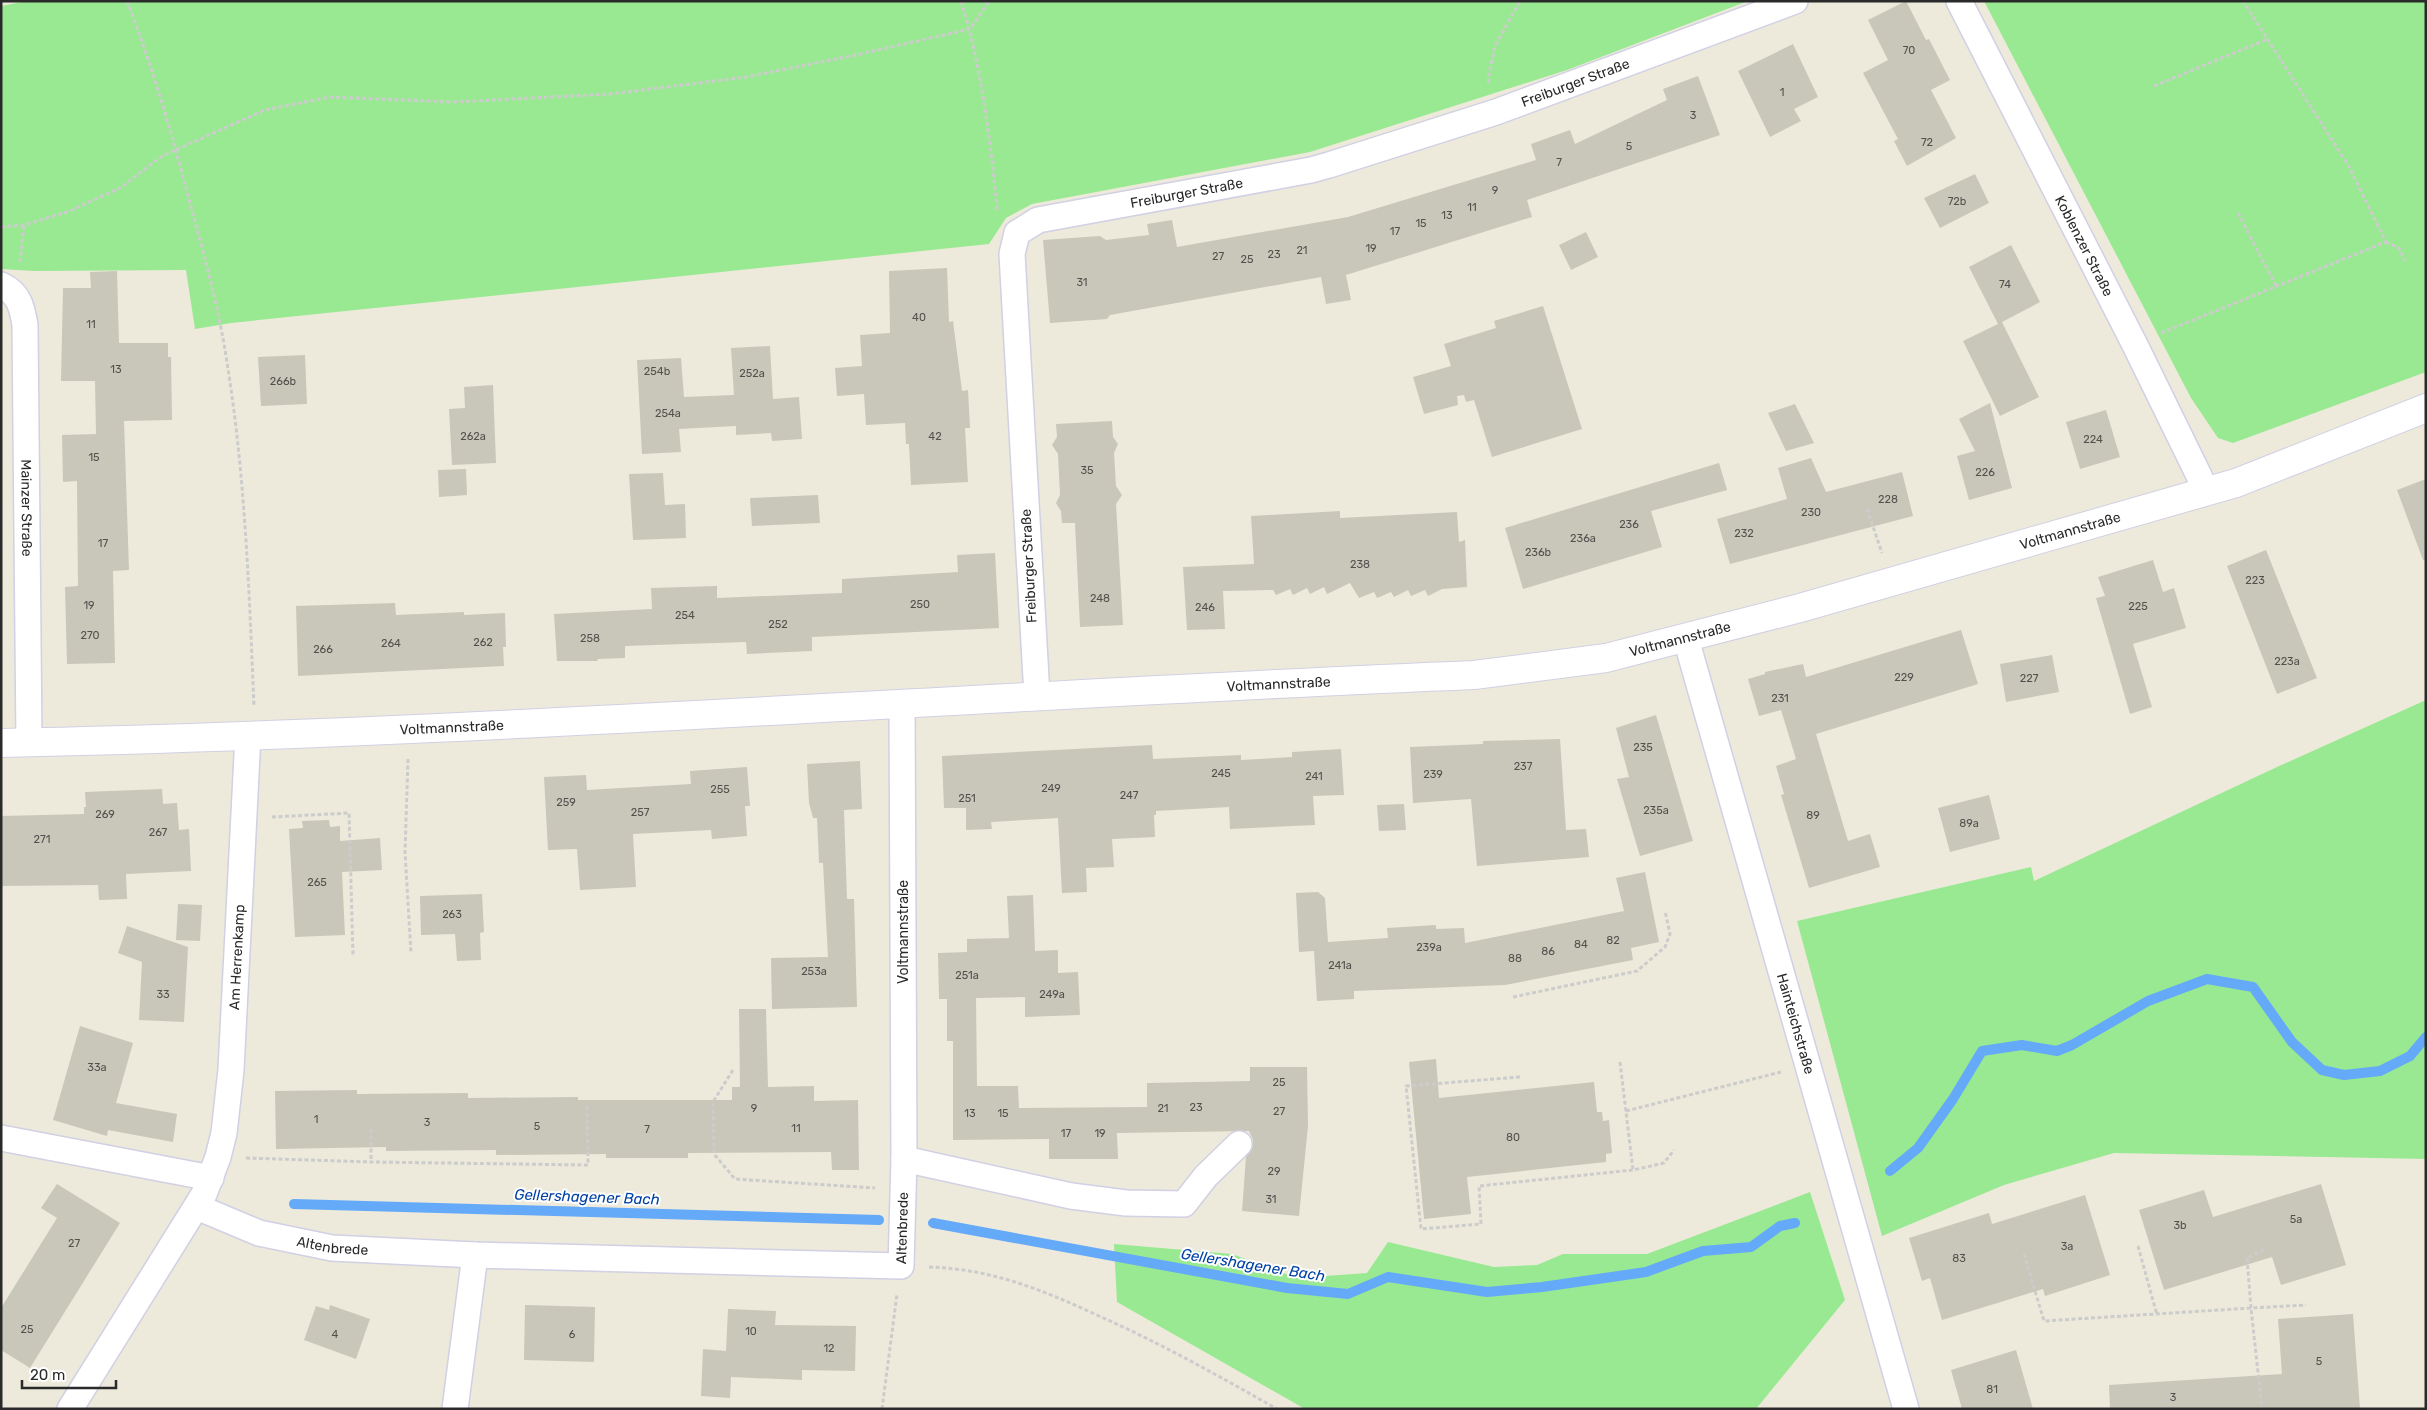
<svg xmlns="http://www.w3.org/2000/svg" width="2427" height="1410" viewBox="0 0 2427 1410" font-family="Rubik,sans-serif">
	<style>
		.green { fill: #99e992 }
		.lines { fill: none; stroke-linecap: round; stroke-linejoin: round }
		.stream { stroke: #65aaf8; stroke-width: 10 }
		.building { fill: #c8c7b9 }
		.street-casing { stroke: #d1d0e4; stroke-width: 28 }
		.secondary-casing { stroke: #d1d0e4; stroke-width: 30 }
		.path { stroke: #ccc; stroke-width: 3; stroke-dasharray: 4 2.5; stroke-linecap: butt }
		.street { stroke: #fff; stroke-width: 25 }
		.secondary { stroke: #fff; stroke-width: 28 }
		.labels { text-anchor: middle; dominant-baseline: central; stroke-width: 4; stroke-linejoin: round; paint-order: stroke }
		.number-label { font-size: 11px; fill: #52514e }
		.street-label { font-size: 14px; fill: #2a2a2a; stroke: #fff }
		.water-label { font-size: 15px; font-style: italic; fill: #0242a6; stroke: #fff }
	</style>
	<rect width="100%" height="100%" fill="#edeadb"/>
	<path class="green" d="M 27,1 L 1748,1 L 1567,70 L 1310,152 L 1032,204 L 1006,218 L 989,244 L 231,323 L 195,329 L 186,270 L 34,271 L 1,269 L 1,6 Z
		M 1984,1 L 2426,1 L 2426,372 L 2233,443 L 2218,438 L 2191,398 Z
		M 2426,700 L 2426,1159 L 2114,1153 L 2004,1185 L 1882,1236 L 1797,921 L 2031,867 L 2034,881 L 2277,767 Z
		M 1810,1192 L 1845,1300 L 1756,1409 L 1305,1409 L 1117,1302 L 1114,1244 L 1232,1254 L 1297,1278 L 1367,1273 L 1388,1242 L 1494,1267 L 1537,1265 L 1563,1254 L 1647,1254 Z"/>
	<g class="lines">
		<path class="stream" d="M 1890,1171 L 1918,1148 L 1953,1099 L 1982,1051 L 2022,1045 L 2057,1051 L 2072,1045 L 2148,1001 L 2207,979 L 2253,987 L 2292,1042 L 2322,1070 L 2344,1075 L 2380,1071 L 2410,1056 L 2426,1037
			M 294,1204 L 879,1220
			M 933,1223 L 1287,1288 L 1348,1294 L 1388,1277 L 1487,1292 L 1542,1287 L 1646,1272 L 1703,1251 L 1751,1247 L 1780,1226 L 1795,1223"/>
	</g>
	<path class="building" d="M 1906,1 L 1926,40 L 1929,39 L 1950,80 L 1931,90 L 1956,138 L 1907,166 L 1894,141 L 1898,139 L 1863,73 L 1888,60 L 1868,20 Z
		M 1793,44 L 1818,97 L 1794,109 L 1801,121 L 1770,137 L 1738,71 Z
		M 1698,76 L 1720,135 L 1527,200 L 1532,217 L 1346,275 L 1351,300 L 1326,304 L 1321,277 L 1110,315 L 1107,319 L 1050,323 L 1043,240 L 1100,236 L 1106,240 L 1149,235 L 1147,224 L 1172,220 L 1177,247 L 1348,217 L 1536,160 L 1531,144 L 1570,130 L 1575,144 L 1667,100 L 1663,89 Z
		M 1975,174 L 1989,203 L 1940,228 L 1924,198 Z
		M 1586,232 L 1598,257 L 1571,270 L 1559,245 Z
		M 2011,245 L 2040,302 L 2002,322 L 2039,397 L 2000,416 L 1963,341 L 1998,324 L 1969,267 Z
		M 947,268 L 949,322 L 953,321 L 962,391 L 968,390 L 970,428 L 965,428 L 968,482 L 911,485 L 909,444 L 906,444 L 905,423 L 866,425 L 864,394 L 837,396 L 835,368 L 862,366 L 860,335 L 890,333 L 889,271 Z
		M 117,271 L 119,343 L 168,343 L 168,357 L 171,357 L 172,420 L 124,421 L 129,570 L 113,571 L 115,663 L 67,664 L 65,587 L 78,586 L 77,481 L 63,482 L 62,435 L 96,434 L 95,381 L 61,381 L 63,288 L 91,288 L 90,272 Z
		M 1543,306 L 1582,429 L 1492,457 L 1474,400 L 1466,402 L 1464,395 L 1457,396 L 1458,405 L 1424,414 L 1413,377 L 1451,366 L 1444,344 L 1496,328 L 1494,321 Z
		M 770,346 L 773,399 L 799,397 L 802,439 L 772,441 L 771,433 L 736,435 L 736,426 L 679,429 L 681,452 L 642,454 L 637,360 L 681,358 L 684,397 L 734,395 L 731,348 Z
		M 305,355 L 307,404 L 261,406 L 258,357 Z
		M 493,385 L 496,463 L 452,465 L 449,409 L 465,408 L 464,387 Z
		M 1990,403 L 2012,488 L 1969,500 L 1957,456 L 1975,451 L 1959,419 Z
		M 1795,404 L 1814,443 L 1786,451 L 1768,413 Z
		M 2106,410 L 2120,457 L 2080,469 L 2066,422 Z
		M 1112,421 L 1113,437 L 1118,444 L 1114,453 L 1116,486 L 1122,495 L 1116,504 L 1123,625 L 1080,627 L 1075,523 L 1062,523 L 1061,511 L 1056,503 L 1060,495 L 1058,454 L 1052,445 L 1057,437 L 1056,424 Z
		M 1811,458 L 1826,492 L 1902,472 L 1913,516 L 1730,564 L 1717,519 L 1787,499 L 1778,468 Z
		M 1719,463 L 1727,490 L 1651,511 L 1662,547 L 1523,589 L 1505,528 Z
		M 466,469 L 467,495 L 439,497 L 438,470 Z
		M 663,473 L 665,505 L 685,504 L 686,538 L 633,540 L 629,474 Z
		M 2426,479 L 2426,560 L 2423,560 L 2397,490 Z
		M 818,495 L 820,523 L 752,526 L 750,498 Z
		M 1340,511 L 1340,518 L 1457,512 L 1459,542 L 1465,540 L 1467,587 L 1442,589 L 1428,596 L 1425,590 L 1411,596 L 1408,590 L 1394,597 L 1391,592 L 1377,598 L 1374,592 L 1359,598 L 1350,583 L 1327,594 L 1324,587 L 1310,594 L 1307,588 L 1293,595 L 1290,589 L 1276,595 L 1273,590 L 1223,591 L 1225,629 L 1187,630 L 1183,567 L 1254,564 L 1251,516 Z
		M 2266,550 L 2317,678 L 2277,694 L 2227,566 Z
		M 995,553 L 999,628 L 812,637 L 812,651 L 747,654 L 746,642 L 625,646 L 625,658 L 598,659 L 597,661 L 557,661 L 554,614 L 652,609 L 651,588 L 717,586 L 717,598 L 842,593 L 842,579 L 958,572 L 957,555 Z
		M 2153,560 L 2163,592 L 2174,588 L 2186,628 L 2133,644 L 2152,707 L 2130,714 L 2096,598 L 2105,596 L 2098,577 Z
		M 395,603 L 396,615 L 464,612 L 464,615 L 505,613 L 506,647 L 503,647 L 504,666 L 298,676 L 296,606 Z
		M 1961,630 L 1978,684 L 1816,734 L 1848,841 L 1870,834 L 1880,867 L 1809,888 L 1781,795 L 1784,794 L 1776,766 L 1796,759 L 1781,710 L 1759,716 L 1748,679 L 1765,674 L 1765,672 L 1803,664 L 1806,677 Z
		M 2052,655 L 2059,692 L 2006,702 L 2000,664 Z
		M 1656,715 L 1693,841 L 1640,856 L 1617,779 L 1629,777 L 1616,728 Z
		M 1560,739 L 1566,830 L 1586,829 L 1589,857 L 1477,866 L 1471,799 L 1413,803 L 1410,747 L 1483,744 L 1483,741 Z
		M 1152,745 L 1153,759 L 1241,755 L 1241,760 L 1292,757 L 1292,752 L 1341,749 L 1344,795 L 1313,796 L 1315,825 L 1230,829 L 1229,807 L 1156,811 L 1156,815 L 1154,815 L 1155,837 L 1112,839 L 1114,867 L 1086,868 L 1087,892 L 1062,893 L 1058,818 L 991,822 L 992,829 L 966,830 L 966,808 L 944,808 L 942,756 Z
		M 860,761 L 862,809 L 844,810 L 847,899 L 854,899 L 857,1007 L 772,1009 L 771,958 L 828,957 L 823,863 L 819,863 L 817,818 L 813,818 L 809,803 L 807,764 Z
		M 747,767 L 750,806 L 745,806 L 747,836 L 712,839 L 711,830 L 633,834 L 636,887 L 580,890 L 577,849 L 548,850 L 544,777 L 586,775 L 587,790 L 691,784 L 690,771 Z
		M 162,789 L 163,804 L 177,803 L 179,830 L 189,829 L 191,871 L 126,874 L 127,899 L 99,900 L 98,885 L 1,886 L 1,816 L 84,814 L 84,807 L 86,807 L 85,792 Z
		M 1989,795 L 2000,839 L 1950,852 L 1938,808 Z
		M 1404,804 L 1406,830 L 1379,831 L 1377,805 Z
		M 329,820 L 330,827 L 340,826 L 340,841 L 380,838 L 382,870 L 342,872 L 345,935 L 295,937 L 289,829 L 303,828 L 302,821 Z
		M 1645,872 L 1659,942 L 1631,948 L 1633,960 L 1505,985 L 1354,991 L 1354,999 L 1317,1001 L 1314,951 L 1299,952 L 1296,893 L 1318,892 L 1325,898 L 1328,942 L 1388,938 L 1387,928 L 1436,925 L 1436,929 L 1464,928 L 1465,943 L 1624,911 L 1616,878 Z
		M 482,894 L 484,932 L 480,933 L 481,960 L 457,961 L 455,934 L 421,935 L 420,896 Z
		M 1033,895 L 1035,951 L 1058,950 L 1058,973 L 1078,972 L 1080,1015 L 1025,1017 L 1025,997 L 976,998 L 977,1086 L 1018,1086 L 1019,1108 L 1147,1107 L 1147,1083 L 1250,1081 L 1250,1067 L 1307,1067 L 1308,1126 L 1299,1216 L 1242,1211 L 1246,1157 L 1253,1147 L 1253,1140 L 1249,1131 L 1117,1133 L 1118,1159 L 1049,1159 L 1049,1139 L 953,1140 L 953,1041 L 947,1041 L 947,999 L 939,999 L 938,953 L 967,952 L 967,939 L 1009,938 L 1007,896 Z
		M 178,904 L 202,905 L 200,941 L 176,940 Z
		M 127,926 L 188,947 L 184,1022 L 139,1020 L 142,962 L 118,953 Z
		M 739,1009 L 766,1009 L 768,1087 L 814,1086 L 814,1101 L 858,1100 L 859,1170 L 832,1170 L 831,1152 L 688,1153 L 688,1158 L 606,1158 L 606,1154 L 496,1155 L 496,1150 L 386,1151 L 386,1147 L 276,1149 L 275,1091 L 357,1090 L 357,1094 L 468,1093 L 468,1098 L 578,1097 L 578,1100 L 732,1100 L 732,1087 L 740,1087 Z
		M 80,1026 L 133,1043 L 116,1103 L 177,1114 L 173,1142 L 108,1130 L 107,1136 L 53,1120 Z
		M 1436,1059 L 1439,1098 L 1594,1082 L 1597,1112 L 1602,1112 L 1603,1121 L 1609,1120 L 1612,1153 L 1606,1154 L 1606,1162 L 1467,1177 L 1471,1214 L 1424,1219 L 1409,1062 Z
		M 57,1184 L 120,1223 L 30,1368 L 1,1350 L 1,1308 L 57,1218 L 41,1208 Z
		M 2321,1184 L 2346,1265 L 2281,1285 L 2272,1257 L 2164,1290 L 2139,1210 L 2204,1190 L 2213,1217 Z
		M 2085,1195 L 2110,1275 L 2045,1296 L 2043,1289 L 1942,1320 L 1930,1278 L 1922,1281 L 1909,1238 L 1989,1213 L 1992,1224 Z
		M 330,1305 L 370,1319 L 356,1359 L 304,1340 L 316,1306 L 329,1310 Z
		M 525,1305 L 595,1307 L 594,1362 L 524,1360 Z
		M 728,1309 L 776,1311 L 775,1325 L 856,1326 L 855,1371 L 802,1370 L 802,1380 L 731,1377 L 730,1398 L 701,1396 L 703,1349 L 726,1351 Z
		M 2353,1314 L 2360,1409 L 2110,1409 L 2109,1385 L 2282,1374 L 2278,1319 Z
		M 2016,1350 L 2033,1409 L 1962,1409 L 1951,1370 Z"/>
	<g class="lines">
		<defs>
			<g id="street">
				<path id="s1" d="M 1959,1 L 2135,345 L 2207,492"/>
				<path id="s2" d="M 1,285 C 19,293 22,307 25,325 L 29,743"/>
				<path id="s3" d="M 1686,639 L 1906,1409"/>
				<path id="s4" d="M 1037,696 L 1012,254 L 1017,233 L 1038,220 L 1311,170 L 1329,165 L 1496,112 L 1795,1"/>
				<path d="M 1,1138 L 211,1178"/>
				<path d="M 904,1159 L 1071,1196 L 1126,1203 L 1184,1204 L 1206,1176 L 1239,1144"/>
				<path id="s5" d="M 197,1207 L 259,1233 L 332,1248 L 475,1255 L 901,1266 L 904,1159 L 902,704"/>
				<path id="s6" d="M 70,1409 L 204,1194 L 218,1157 L 224,1133 L 231,1070 L 248,735"/>
				<path d="M 455,1409 L 475,1255"/>
			</g>
			<g id="secondary">
				<path id="s7" d="M 1,743 C 492,733 983,695 1474,675 L 1606,658 L 1800,608 L 2236,483 L 2426,408"/>
			</g>
		</defs>
		<use href="#street" class="street-casing"/>
		<use href="#secondary" class="secondary-casing"/>
		<path class="path" d="M 127,1 C 153,68 173,137 191,207 C 204,254 217,302 225,350 C 245,468 249,587 254,707
			M 961,1 C 982,69 990,138 997,208 L 1000,211
			M 1489,83 L 1488,79 L 1495,46 L 1520,1
			M 2154,86 L 2268,39
			M 2238,213 L 2276,286
			M 1,227 L 24,225 L 70,211 L 120,188 L 162,156 L 265,110 L 330,97 L 454,102 L 610,94 L 746,77 L 856,55 L 970,29 L 989,1
			M 2386,242 L 2399,248 L 2405,261
			M 20,262 L 24,225
			M 2161,333 L 2386,242 L 2348,165 L 2243,1
			M 1867,509 L 1882,553
			M 408,759 L 405,852 L 411,953
			M 272,817 L 349,813 L 353,955
			M 1513,997 L 1637,971 L 1665,947 L 1670,934 L 1665,911
			M 1620,1062 L 1633,1170
			M 733,1070 L 713,1102 L 714,1154 L 735,1179 L 875,1188
			M 1520,1077 L 1406,1086 L 1421,1229 L 1481,1224 L 1479,1186 L 1633,1170 L 1664,1163 L 1674,1150
			M 1626,1111 L 1781,1072
			M 371,1129 L 371,1162
			M 246,1158 L 371,1162 L 588,1165 L 587,1106
			M 2138,1246 L 2157,1315
			M 2264,1250 L 2247,1258 L 2251,1308 L 2306,1305
			M 2024,1254 L 2044,1321 L 2251,1308 L 2262,1409
			M 929,1267 C 992,1269 1043,1290 1099,1316 C 1160,1343 1219,1376 1277,1409
			M 882,1409 L 897,1294"/>
		<use href="#street" class="street"/>
		<use href="#secondary" class="secondary"/>
	</g>
	<g class="labels">
		<g class="number-label">
			<text x="1909" y="50">70</text>
			<text x="1782" y="92">1</text>
			<text x="1693" y="115">3</text>
			<text x="1927" y="142">72</text>
			<text x="1629" y="146">5</text>
			<text x="1559" y="162">7</text>
			<text x="1495" y="190">9</text>
			<text x="1957" y="201">72b</text>
			<text x="1472" y="207">11</text>
			<text x="1447" y="215">13</text>
			<text x="1421" y="223">15</text>
			<text x="1395" y="231">17</text>
			<text x="1371" y="248">19</text>
			<text x="1302" y="250">21</text>
			<text x="1274" y="254">23</text>
			<text x="1218" y="256">27</text>
			<text x="1247" y="259">25</text>
			<text x="1082" y="282">31</text>
			<text x="2005" y="284">74</text>
			<text x="919" y="317">40</text>
			<text x="91" y="324">11</text>
			<text x="116" y="369">13</text>
			<text x="657" y="371">254b</text>
			<text x="752" y="373">252a</text>
			<text x="283" y="381">266b</text>
			<text x="668" y="413">254a</text>
			<text x="473" y="436">262a</text>
			<text x="935" y="436">42</text>
			<text x="2093" y="439">224</text>
			<text x="94" y="457">15</text>
			<text x="1087" y="470">35</text>
			<text x="1985" y="472">226</text>
			<text x="1888" y="499">228</text>
			<text x="1811" y="512">230</text>
			<text x="1629" y="524">236</text>
			<text x="1744" y="533">232</text>
			<text x="1583" y="538">236a</text>
			<text x="103" y="543">17</text>
			<text x="1538" y="552">236b</text>
			<text x="1360" y="564">238</text>
			<text x="2255" y="580">223</text>
			<text x="1100" y="598">248</text>
			<text x="920" y="604">250</text>
			<text x="89" y="605">19</text>
			<text x="2138" y="606">225</text>
			<text x="1205" y="607">246</text>
			<text x="685" y="615">254</text>
			<text x="778" y="624">252</text>
			<text x="90" y="635">270</text>
			<text x="590" y="638">258</text>
			<text x="483" y="642">262</text>
			<text x="391" y="643">264</text>
			<text x="323" y="649">266</text>
			<text x="2287" y="661">223a</text>
			<text x="1904" y="677">229</text>
			<text x="2029" y="678">227</text>
			<text x="1780" y="698">231</text>
			<text x="1643" y="747">235</text>
			<text x="1523" y="766">237</text>
			<text x="1221" y="773">245</text>
			<text x="1433" y="774">239</text>
			<text x="1314" y="776">241</text>
			<text x="1051" y="788">249</text>
			<text x="720" y="789">255</text>
			<text x="1129" y="795">247</text>
			<text x="967" y="798">251</text>
			<text x="566" y="802">259</text>
			<text x="1656" y="810">235a</text>
			<text x="640" y="812">257</text>
			<text x="105" y="814">269</text>
			<text x="1813" y="815">89</text>
			<text x="1969" y="823">89a</text>
			<text x="158" y="832">267</text>
			<text x="42" y="839">271</text>
			<text x="317" y="882">265</text>
			<text x="452" y="914">263</text>
			<text x="1613" y="940">82</text>
			<text x="1581" y="944">84</text>
			<text x="1429" y="947">239a</text>
			<text x="1548" y="951">86</text>
			<text x="1515" y="958">88</text>
			<text x="1340" y="965">241a</text>
			<text x="814" y="971">253a</text>
			<text x="967" y="975">251a</text>
			<text x="163" y="994">33</text>
			<text x="1052" y="994">249a</text>
			<text x="97" y="1067">33a</text>
			<text x="1279" y="1082">25</text>
			<text x="1196" y="1107">23</text>
			<text x="754" y="1108">9</text>
			<text x="1163" y="1108">21</text>
			<text x="1279" y="1111">27</text>
			<text x="970" y="1113">13</text>
			<text x="1003" y="1113">15</text>
			<text x="316" y="1119">1</text>
			<text x="427" y="1122">3</text>
			<text x="537" y="1126">5</text>
			<text x="796" y="1128">11</text>
			<text x="647" y="1129">7</text>
			<text x="1066" y="1133">17</text>
			<text x="1100" y="1133">19</text>
			<text x="1513" y="1137">80</text>
			<text x="1274" y="1171">29</text>
			<text x="1271" y="1199">31</text>
			<text x="2296" y="1219">5a</text>
			<text x="2180" y="1225">3b</text>
			<text x="74" y="1243">27</text>
			<text x="2067" y="1246">3a</text>
			<text x="1959" y="1258">83</text>
			<text x="27" y="1329">25</text>
			<text x="751" y="1331">10</text>
			<text x="335" y="1334">4</text>
			<text x="572" y="1334">6</text>
			<text x="829" y="1348">12</text>
			<text x="2319" y="1361">5</text>
			<text x="1992" y="1389">81</text>
			<text x="2173" y="1397">3</text>
		</g>
		<g class="street-label">
			<text stroke="none"><textPath href="#s4" startOffset="1045">Freiburger Straße</textPath></text>
			<text stroke="none"><textPath href="#s4" startOffset="640">Freiburger Straße</textPath></text>
			<text stroke="none"><textPath href="#s1" startOffset="275">Koblenzer Straße</textPath></text>
			<text stroke="none"><textPath href="#s2" startOffset="232">Mainzer Straße</textPath></text>
			<text stroke="none"><textPath href="#s7" startOffset="2089">Voltmannstraße</textPath></text>
			<text transform="translate(1029 566) rotate(-93)">Freiburger Straße</text>
			<text stroke="none"><textPath href="#s7" startOffset="1684">Voltmannstraße</textPath></text>
			<text stroke="none"><textPath href="#s7" startOffset="1279">Voltmannstraße</textPath></text>
			<text stroke="none"><textPath href="#s7" startOffset="451">Voltmannstraße</textPath></text>
			<text transform="translate(903 932) rotate(-90)">Voltmannstraße</text>
			<text stroke="none"><textPath href="#s6" startOffset="494">Am Herrenkamp</textPath></text>
			<text stroke="none"><textPath href="#s3" startOffset="400">Hainteichstraße</textPath></text>
			<text stroke="none"><textPath href="#s5" startOffset="749">Altenbrede</textPath></text>
			<text stroke="none"><textPath href="#s5" startOffset="142">Altenbrede</textPath></text>
		</g>
		<g class="water-label">
			<text transform="translate(587 1197) rotate(2)">Gellershagener Bach</text>
			<text transform="translate(1253 1265) rotate(9)">Gellershagener Bach</text>
		</g>
	</g>
	<rect width="2427" height="1410" fill="none" stroke="#2a2a2a" stroke-width="5"/>
	<path d="M22 1380v8h94v-8" fill="none" stroke="#2a2a2a" stroke-width="2.5"/>
	<text x="30" y="1380" font-size="15" fill="#2a2a2a" stroke="#ffffff" stroke-width="4" paint-order="stroke">20 m</text>
</svg>
